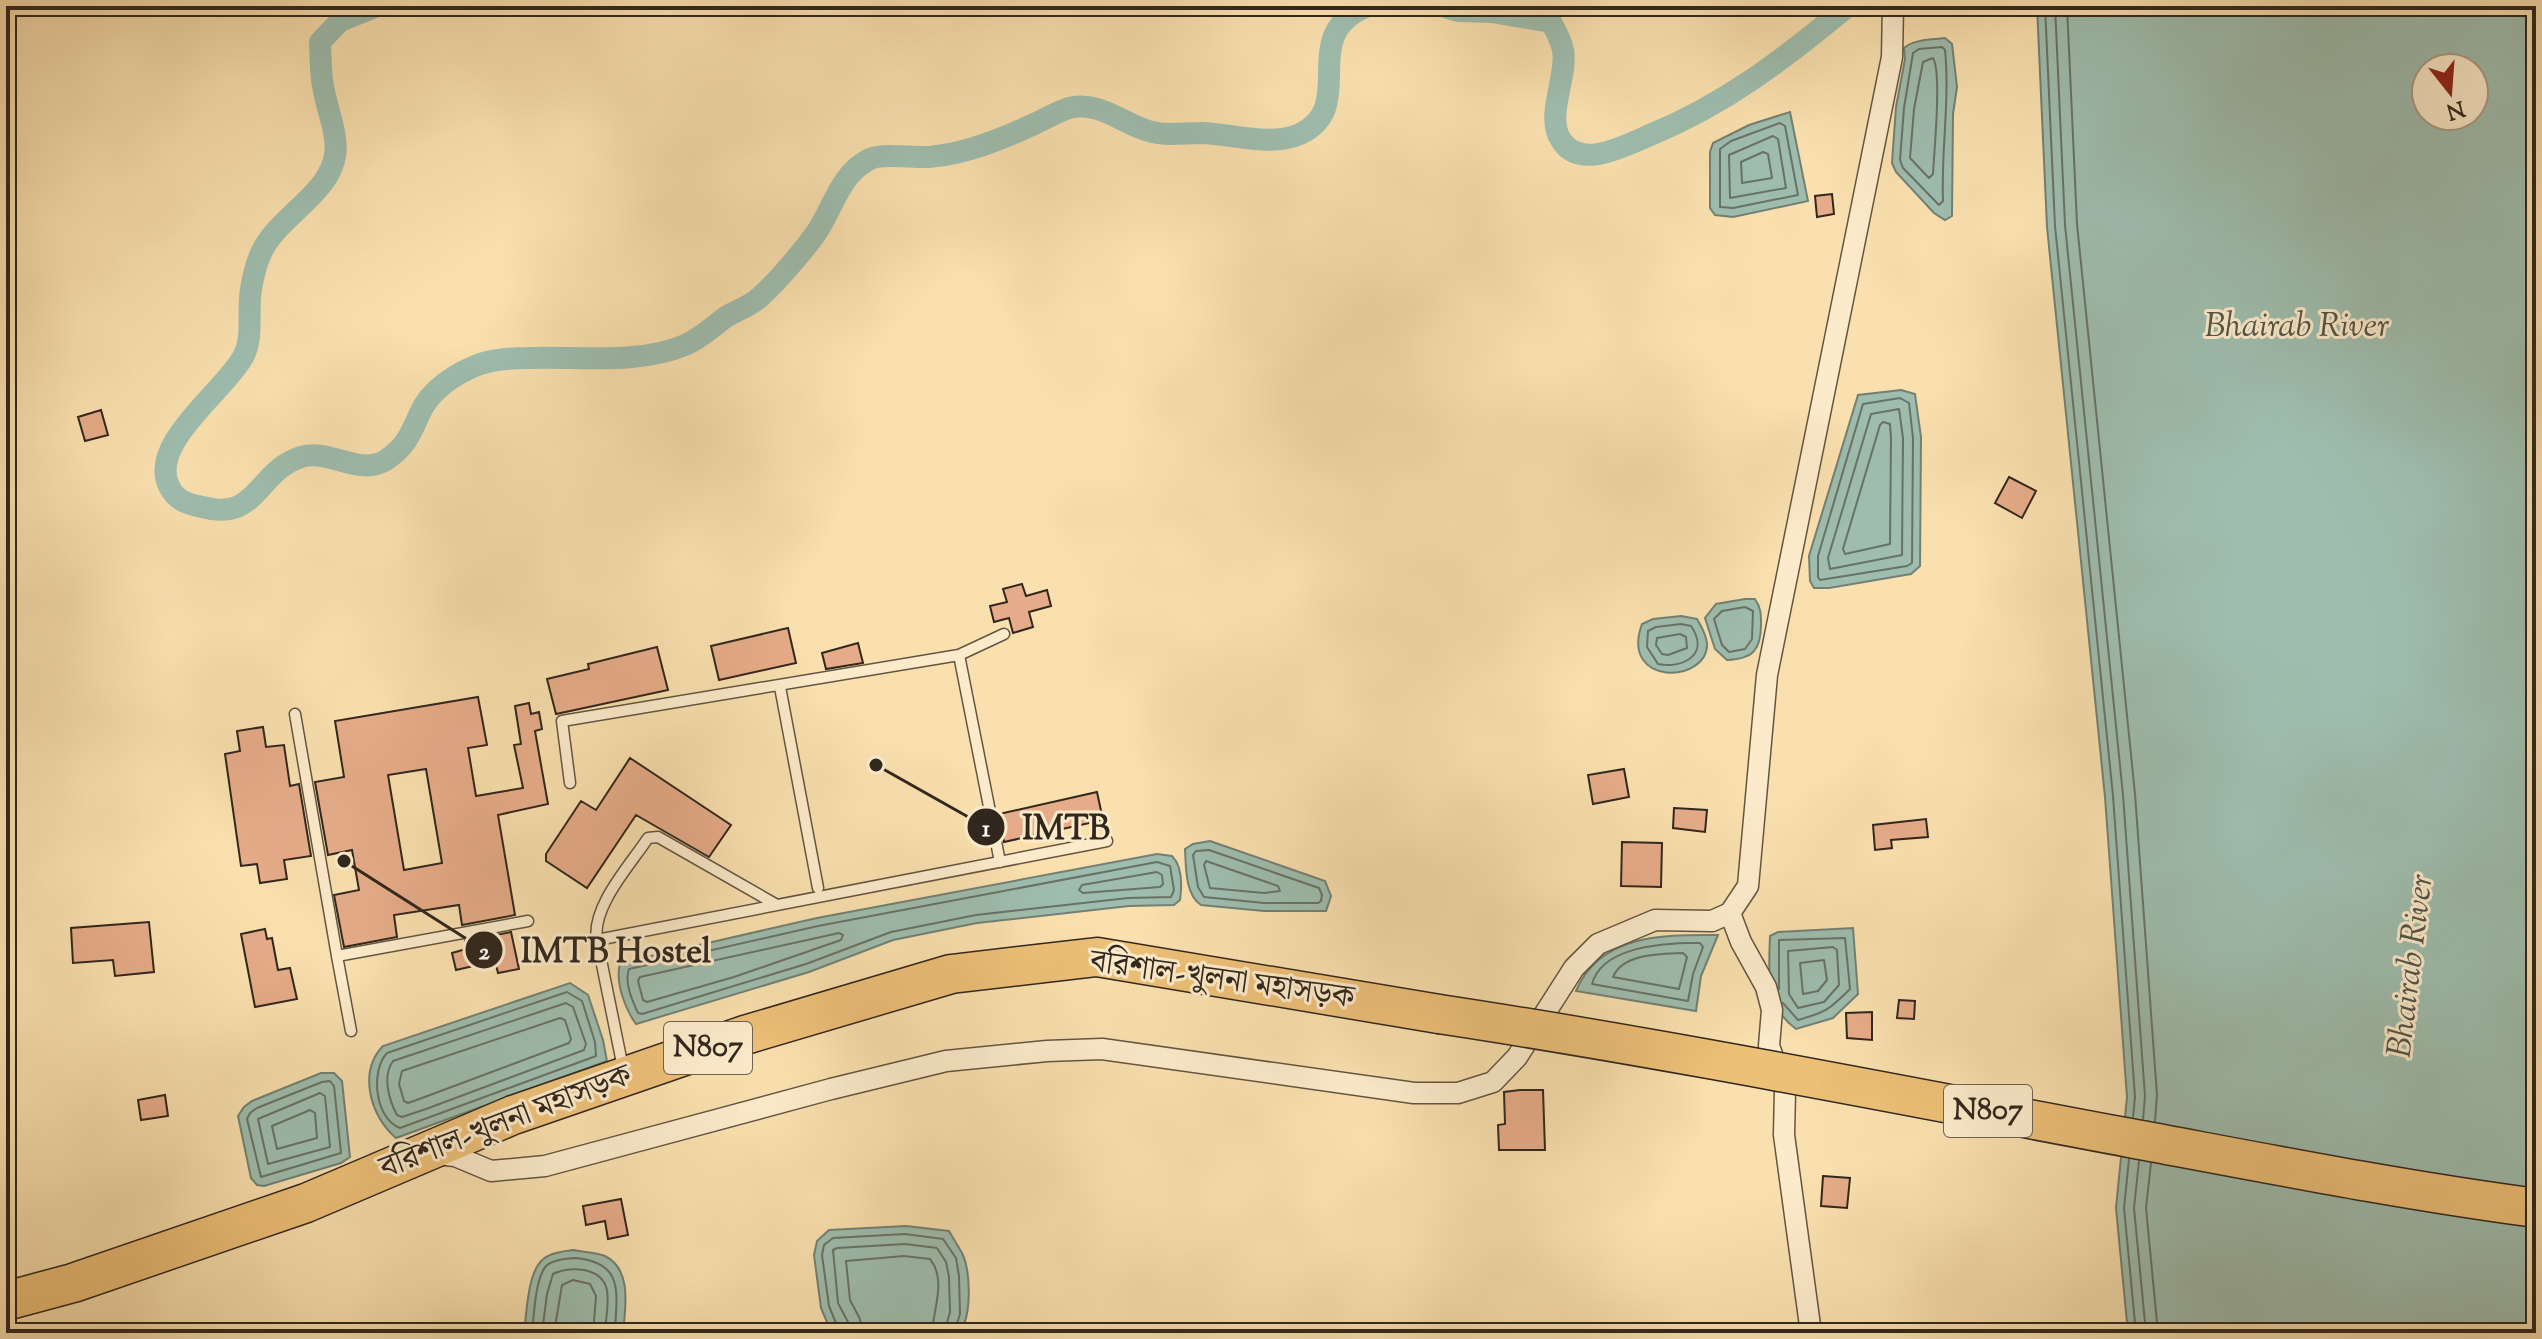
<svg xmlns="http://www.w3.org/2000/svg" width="2542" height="1339" viewBox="0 0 2542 1339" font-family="'Sorts Mill Goudy','Noto Serif Bengali',serif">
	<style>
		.water { fill: #9ebdae; stroke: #728174; stroke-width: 2; fill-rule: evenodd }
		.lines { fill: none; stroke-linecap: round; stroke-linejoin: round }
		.shore { stroke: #687266; stroke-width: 2 }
		.canal { stroke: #9ebdae; stroke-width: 22 }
		.building { fill: #e6ac89; stroke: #31271d; stroke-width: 2; fill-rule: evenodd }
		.lane-casing { stroke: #635542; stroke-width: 13 }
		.street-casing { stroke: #635542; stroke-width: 23 }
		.highway-casing { stroke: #31271d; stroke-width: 41 }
		.lane { stroke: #fcebcb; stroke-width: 10 }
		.street { stroke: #fcebcb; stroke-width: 20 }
		.highway { stroke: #edc078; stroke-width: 38 }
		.highway-bridge-casing { stroke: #31271d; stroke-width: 41; stroke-linecap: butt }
		.highway-bridge { stroke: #edc078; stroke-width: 38 }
		.labels { text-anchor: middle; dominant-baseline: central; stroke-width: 6; stroke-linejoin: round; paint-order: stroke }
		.shield { fill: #fcebcb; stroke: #6e6251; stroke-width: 2 }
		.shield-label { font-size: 30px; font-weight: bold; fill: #31271d }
		.street-label { font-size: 32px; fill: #31271d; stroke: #fcebcb }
		.water-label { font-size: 34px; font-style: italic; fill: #525448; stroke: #fcebcb }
		.leader { fill: none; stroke: #31271d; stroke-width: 3 }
		.callout-dot { fill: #31271d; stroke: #fcebcb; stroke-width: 3 }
		.mark-label { font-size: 24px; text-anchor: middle; font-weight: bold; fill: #fff }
		.callout-label { font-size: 34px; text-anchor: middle; font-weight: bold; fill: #31271d; stroke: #fcebcb; stroke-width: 6; stroke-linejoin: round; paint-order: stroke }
	</style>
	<rect width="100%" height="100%" fill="#fae0af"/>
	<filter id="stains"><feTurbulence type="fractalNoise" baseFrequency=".0025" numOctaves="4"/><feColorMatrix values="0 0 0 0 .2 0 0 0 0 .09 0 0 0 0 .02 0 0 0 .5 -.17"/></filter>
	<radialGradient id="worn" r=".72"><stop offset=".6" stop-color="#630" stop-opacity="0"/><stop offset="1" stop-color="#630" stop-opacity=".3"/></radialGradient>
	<path class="water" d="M 2037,6 L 2536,6 L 2536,1333 L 2128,1333 L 2116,1208 L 2127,1097 L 2105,797 L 2047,227 ZM 2426,68 L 2474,68 L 2474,116 L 2426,116 Z
		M 1945,38 L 1952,44 L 1957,87 L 1953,114 L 1952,216 L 1945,220 L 1934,213 L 1896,172 L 1892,163 L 1896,107 L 1905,59 L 1904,48 C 1914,39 1932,40 1945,38 Z
		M 1790,112 L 1808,201 L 1733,217 L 1715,215 L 1710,208 L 1710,152 L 1713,143 L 1749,125 Z
		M 1901,390 L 1915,394 L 1921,437 L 1920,566 L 1911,574 L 1829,588 L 1814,588 L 1810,581 L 1809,556 L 1858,395 Z
		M 1745,599 L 1755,599 C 1761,608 1761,614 1761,624 C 1761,650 1753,659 1727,660 L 1715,649 L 1705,618 L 1716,604 Z
		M 1681,616 L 1697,619 C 1701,626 1706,634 1707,643 C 1709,684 1619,687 1642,624 L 1653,619 Z
		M 1210,841 L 1325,881 L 1331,896 L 1326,911 L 1264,911 L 1201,905 C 1185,895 1186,866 1185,849 L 1193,844 Z
		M 1157,854 L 1172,856 C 1183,867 1182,886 1180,900 L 1174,905 L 1129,906 L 977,923 L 893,940 L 809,972 L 636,1024 C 625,1009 615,982 620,963 L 817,918 Z
		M 1853,928 L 1858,994 L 1833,1018 L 1796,1029 C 1764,1006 1769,971 1770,936 L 1778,932 Z
		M 1718,935 L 1701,976 L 1696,1011 L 1576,991 C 1600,933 1665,935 1718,935 Z
		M 570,983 L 588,995 L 603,1040 L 607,1061 L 396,1138 C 370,1116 358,1072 383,1046 Z
		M 321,1073 L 334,1073 L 342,1081 L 350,1157 L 341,1163 L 264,1186 L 257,1185 L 251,1178 L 238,1116 L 244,1107 L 252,1101 Z
		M 906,1226 L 949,1231 C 953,1238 958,1246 962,1253 C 971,1272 972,1317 959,1333 L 836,1333 L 829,1327 L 821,1308 L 814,1255 L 817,1241 L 829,1230 Z
		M 573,1250 C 582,1252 596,1252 605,1256 C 633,1270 625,1309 623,1333 L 524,1333 C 527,1312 527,1265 548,1256 C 555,1252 565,1251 573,1250 Z"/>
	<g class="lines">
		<path class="shore" d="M 2045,6 L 2055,226 L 2113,796 L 2135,1097 L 2133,1117
			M 2055,6 L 2065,225 L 2123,795 L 2145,1096 L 2143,1119
			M 2067,6 L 2077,224 L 2135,794 L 2157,1095 L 2155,1121
			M 1942,47 L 1945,50 C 1950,100 1941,150 1943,201 L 1939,205 L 1903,168 L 1900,160 L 1904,108 L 1913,53 L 1919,49 Z
			M 1933,58 C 1942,72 1934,152 1933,174 L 1929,178 L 1910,158 L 1914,109 L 1923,62 Z
			M 1780,123 L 1785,126 L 1798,195 L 1733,208 L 1720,207 L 1720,149 L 1731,141 Z
			M 1773,136 L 1778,139 L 1786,188 L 1730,198 L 1729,155 Z
			M 1763,152 L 1768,154 L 1772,178 L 1742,183 L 1741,162 Z
			M 1900,398 L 1909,403 L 1913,438 L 1912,563 L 1907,566 L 1820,580 L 1818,577 L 1818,556 L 1863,404 Z
			M 1899,409 L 1903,438 L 1902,555 L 1830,569 L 1828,558 L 1871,414 Z
			M 1883,422 L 1890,424 L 1891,438 L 1890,544 L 1845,554 L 1843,549 L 1880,425 Z
			M 1745,607 L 1753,611 L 1752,639 L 1745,649 L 1729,652 L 1722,645 L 1714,619 L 1722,611 Z
			M 1681,624 L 1691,626 C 1710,654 1684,669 1658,664 L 1647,647 L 1648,631 L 1656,627 Z
			M 1680,634 L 1686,637 L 1687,648 L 1668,655 L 1662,654 L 1656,645 L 1657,638 Z
			M 1209,850 L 1319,888 L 1322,895 L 1321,901 L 1318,903 L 1264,903 L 1204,897 L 1198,887 L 1193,855 L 1196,851 Z
			M 1206,861 L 1278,886 L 1280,891 L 1264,893 L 1210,888 L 1204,865 Z
			M 1157,862 L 1170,866 L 1174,890 L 1171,897 L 1128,898 L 976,915 L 891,932 L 806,964 L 642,1014 L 638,1013 C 632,1000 624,982 629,969 L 818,926 Z
			M 1157,872 L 1162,875 L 1163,884 L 1160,887 L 1083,893 L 1079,890 L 1082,885 Z
			M 839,933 L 843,935 L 841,940 L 734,977 L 647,1002 L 643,1000 L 638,981 L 640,977 Z
			M 1687,943 L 1700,943 L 1703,947 L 1693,974 L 1688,1001 L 1592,984 C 1602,948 1657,944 1687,943 Z
			M 1833,947 L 1837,950 L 1839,985 L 1824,1002 L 1798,1008 L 1789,994 L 1788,951 Z
			M 1683,953 L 1687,957 L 1679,989 L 1613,977 C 1623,953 1661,954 1683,953 Z
			M 1824,960 L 1827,980 L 1818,991 L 1803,994 L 1800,963 Z
			M 1779,989 L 1779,940 L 1845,938 L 1850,989 C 1829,1010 1826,1012 1798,1020 L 1783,1003
			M 567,992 L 582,1001 L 595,1042 L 596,1056 L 400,1128 C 375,1119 370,1071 387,1053 Z
			M 566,1003 L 573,1007 L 586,1044 L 584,1050 L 426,1109 L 402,1117 L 397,1115 C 389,1100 382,1076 393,1061 Z
			M 560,1018 L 565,1020 L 571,1039 L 569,1043 L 422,1098 L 408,1103 L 404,1101 L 399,1084 L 402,1071 Z
			M 330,1081 L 334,1086 L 341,1153 L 261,1177 L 247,1119 L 250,1113 L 257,1108 L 322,1082 Z
			M 320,1093 L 325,1096 L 330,1147 L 268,1164 L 258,1119 Z
			M 310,1110 L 315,1113 L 317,1138 L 277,1149 L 272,1126 Z
			M 2129,1159 L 2124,1208 L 2136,1333
			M 2139,1161 L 2134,1208 L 2146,1333
			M 2151,1163 L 2146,1208 L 2158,1333
			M 532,1333 C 534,1316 535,1279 546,1266 C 552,1260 568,1258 576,1258 C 626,1263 616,1295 615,1333
			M 542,1333 L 547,1294 L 553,1274 C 563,1269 572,1268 584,1270 C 618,1277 606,1307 605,1333
			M 554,1333 L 562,1285 L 573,1280 L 590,1284 L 596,1296 L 593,1333
			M 840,1333 L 829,1306 L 822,1255 L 824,1245 L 833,1238 L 905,1234 L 943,1239 L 956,1258 L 959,1276 L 960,1314 L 954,1333
			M 850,1333 L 849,1324 L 838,1303 L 833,1250 L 837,1248 L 905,1244 L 937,1248 L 946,1262 L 949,1277 L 950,1312 L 944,1333
			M 862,1333 L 860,1319 L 850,1300 L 846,1261 L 904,1256 L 930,1259 C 947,1280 933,1310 932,1333"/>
		<path class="canal" d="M 377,6 L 340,21 L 320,42 C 321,58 320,76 324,91 C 331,127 348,151 321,185 C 304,207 275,225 262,251 C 257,261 253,277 251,289 C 247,311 254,337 243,357 C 224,392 146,445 170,488 C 177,501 188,504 202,507 C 258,522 257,471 301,457 C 329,448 359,477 386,460 C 406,447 411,433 420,413 C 430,390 456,373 480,364 C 495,359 512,358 528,358 C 579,356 638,365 685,345 C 701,338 712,327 726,317 C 737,310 751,306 760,297 C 776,283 807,247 818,230 C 834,205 841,173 870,159 C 882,153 914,158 929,157 C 965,154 1000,140 1032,125 C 1044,120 1056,112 1069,108 C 1097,101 1118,120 1143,129 C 1161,137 1183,133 1202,133 C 1232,134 1271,147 1300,134 C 1360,106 1295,34 1368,6
			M 1442,6 L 1458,11 L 1492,12 L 1551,22 C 1556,31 1561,40 1563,50 C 1568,76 1545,116 1561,140 C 1580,171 1626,145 1650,135 C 1726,104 1785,58 1848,6"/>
	</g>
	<path class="building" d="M 1832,194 L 1834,214 L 1817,217 L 1815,196 Z
		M 101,410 L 108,435 L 85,441 L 78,417 Z
		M 2009,477 L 2036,491 L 2022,518 L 1995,503 Z
		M 1022,584 L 1026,596 L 1047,590 L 1051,606 L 1029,612 L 1033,627 L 1013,633 L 1009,618 L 994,622 L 990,606 L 1007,602 L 1003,589 Z
		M 788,628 L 796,663 L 719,680 L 711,646 Z
		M 858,643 L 863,663 L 826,669 L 822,653 Z
		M 657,647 L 668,690 L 556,714 L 547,679 L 589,669 L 588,664 Z
		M 478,697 L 487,745 L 468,748 L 476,796 L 523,788 L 514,745 L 521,744 L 515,706 L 529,703 L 531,714 L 539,712 L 542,729 L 535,731 L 548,804 L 498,815 L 515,915 L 462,925 L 459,905 L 394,915 L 397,937 L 344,947 L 334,895 L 359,890 L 352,850 L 328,855 L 315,782 L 344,777 L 335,721 ZM 426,769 L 442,863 L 404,870 L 388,775 Z
		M 263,727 L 266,747 L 284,745 L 290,786 L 299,784 L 311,856 L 284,860 L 287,879 L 260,883 L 257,864 L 241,866 L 225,754 L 240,751 L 237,731 Z
		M 630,758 L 731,825 L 709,857 L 636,815 L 587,888 L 546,861 L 546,854 L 581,801 L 596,810 Z
		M 1624,769 L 1629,797 L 1593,804 L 1588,775 Z
		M 1097,792 L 1103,820 L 1004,842 L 999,814 Z
		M 1674,808 L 1707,810 L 1705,832 L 1673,828 Z
		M 1926,819 L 1928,837 L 1891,840 L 1892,848 L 1875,850 L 1873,825 Z
		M 1622,842 L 1662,843 L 1661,887 L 1621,886 Z
		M 149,922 L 154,972 L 115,976 L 113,960 L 73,963 L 71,928 Z
		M 265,929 L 267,939 L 272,938 L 278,970 L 290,968 L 297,999 L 255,1007 L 241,934 Z
		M 511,932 L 519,969 L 498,973 L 495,961 L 456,970 L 452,953 L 466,949 L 465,941 Z
		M 1899,1000 L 1915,1001 L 1914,1019 L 1897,1018 Z
		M 1872,1012 L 1872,1040 L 1847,1038 L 1846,1013 Z
		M 1520,1090 L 1543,1090 L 1545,1150 L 1499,1150 L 1498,1125 L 1505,1124 L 1504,1092 Z
		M 165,1095 L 168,1116 L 141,1120 L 138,1100 Z
		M 1823,1176 L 1850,1178 L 1847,1208 L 1821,1206 Z
		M 621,1199 L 628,1235 L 608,1239 L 605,1221 L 586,1225 L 583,1206 Z"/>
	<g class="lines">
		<defs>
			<path id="lane" d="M 959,655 L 1000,862
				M 780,687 L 818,888
				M 295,714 L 337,956 L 528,921
				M 570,783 L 562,721 L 959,655 L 1004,634
				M 597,940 C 591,907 631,864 648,838 L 658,837 L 777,905
				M 337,956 L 351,1031
				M 622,1063 L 597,940 L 1107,841"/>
			<path id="street" d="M 1730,913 L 1741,942 L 1766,987 L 1772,1010 L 1769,1046 L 1785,1090 L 1784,1135 L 1811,1333
				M 436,1154 L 455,1156 L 491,1171 L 545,1166 L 831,1089 L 946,1061 L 1047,1051 L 1102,1049 L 1414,1093 L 1458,1093 L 1493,1082 L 1517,1057 L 1574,968 L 1598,944 L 1655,920 L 1712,921 L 1730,913 L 1748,886 L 1767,675 L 1892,57 L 1893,6"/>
			<path id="highway" d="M 6,1301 L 73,1283 L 306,1203 L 513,1115 L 745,1035 L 951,974 L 1097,957 L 1439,1014"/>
		</defs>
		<use href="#lane" class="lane-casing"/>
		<use href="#street" class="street-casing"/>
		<use href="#highway" class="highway-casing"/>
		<use href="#lane" class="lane"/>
		<use href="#street" class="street"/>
		<use href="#highway" class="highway"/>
		<defs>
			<path id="highway-bridge" d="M 1439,1014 C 1670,1049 1900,1095 2130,1138 C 2265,1163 2400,1190 2536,1208"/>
		</defs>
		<use href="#highway-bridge" class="highway-bridge-casing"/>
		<use href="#highway-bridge" class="highway-bridge"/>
	</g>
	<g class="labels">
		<g class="shield">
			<rect x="664" y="1022" width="88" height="52" rx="6"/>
			<rect x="1944" y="1085" width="88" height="52" rx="6"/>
		</g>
		<g class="shield-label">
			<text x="708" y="1048">N807</text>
			<text x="1988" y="1111">N807</text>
		</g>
		<g class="street-label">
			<text transform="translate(1222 981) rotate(8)">বরিশাল-খুলনা মহাসড়ক</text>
			<text transform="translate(506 1123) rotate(-21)">বরিশাল-খুলনা মহাসড়ক</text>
		</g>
		<g class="water-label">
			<text x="2297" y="327">Bhairab River</text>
			<text transform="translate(2412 966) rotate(-83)">Bhairab River</text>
		</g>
	</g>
	<path class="leader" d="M876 765L986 827M344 861L484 950"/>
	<g class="callout-dot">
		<circle cx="876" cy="765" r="8"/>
		<circle cx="344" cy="861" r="8"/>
		<circle cx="986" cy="827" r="20"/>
		<circle cx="484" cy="950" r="20"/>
	</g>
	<g class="mark-label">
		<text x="986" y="836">1</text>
		<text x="484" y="959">2</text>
	</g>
	<g class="callout-label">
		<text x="1066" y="839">IMTB</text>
		<text x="616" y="962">IMTB Hostel</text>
	</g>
	<rect width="2542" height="1339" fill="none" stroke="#fae0af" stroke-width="32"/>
	<rect x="8" y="8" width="2526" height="1323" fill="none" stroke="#31271d" stroke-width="4"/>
	<rect x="16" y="16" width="2510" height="1307" fill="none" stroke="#31271d" stroke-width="2"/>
	<g transform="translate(2450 92) rotate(163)"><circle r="38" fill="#fcebcb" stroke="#ab9d85" stroke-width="2"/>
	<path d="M0-6L14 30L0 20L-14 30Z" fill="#8f2418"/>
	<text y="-12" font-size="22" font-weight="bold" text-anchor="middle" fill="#31271d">N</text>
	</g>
	<rect width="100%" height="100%" filter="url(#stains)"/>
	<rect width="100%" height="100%" fill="url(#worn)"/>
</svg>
